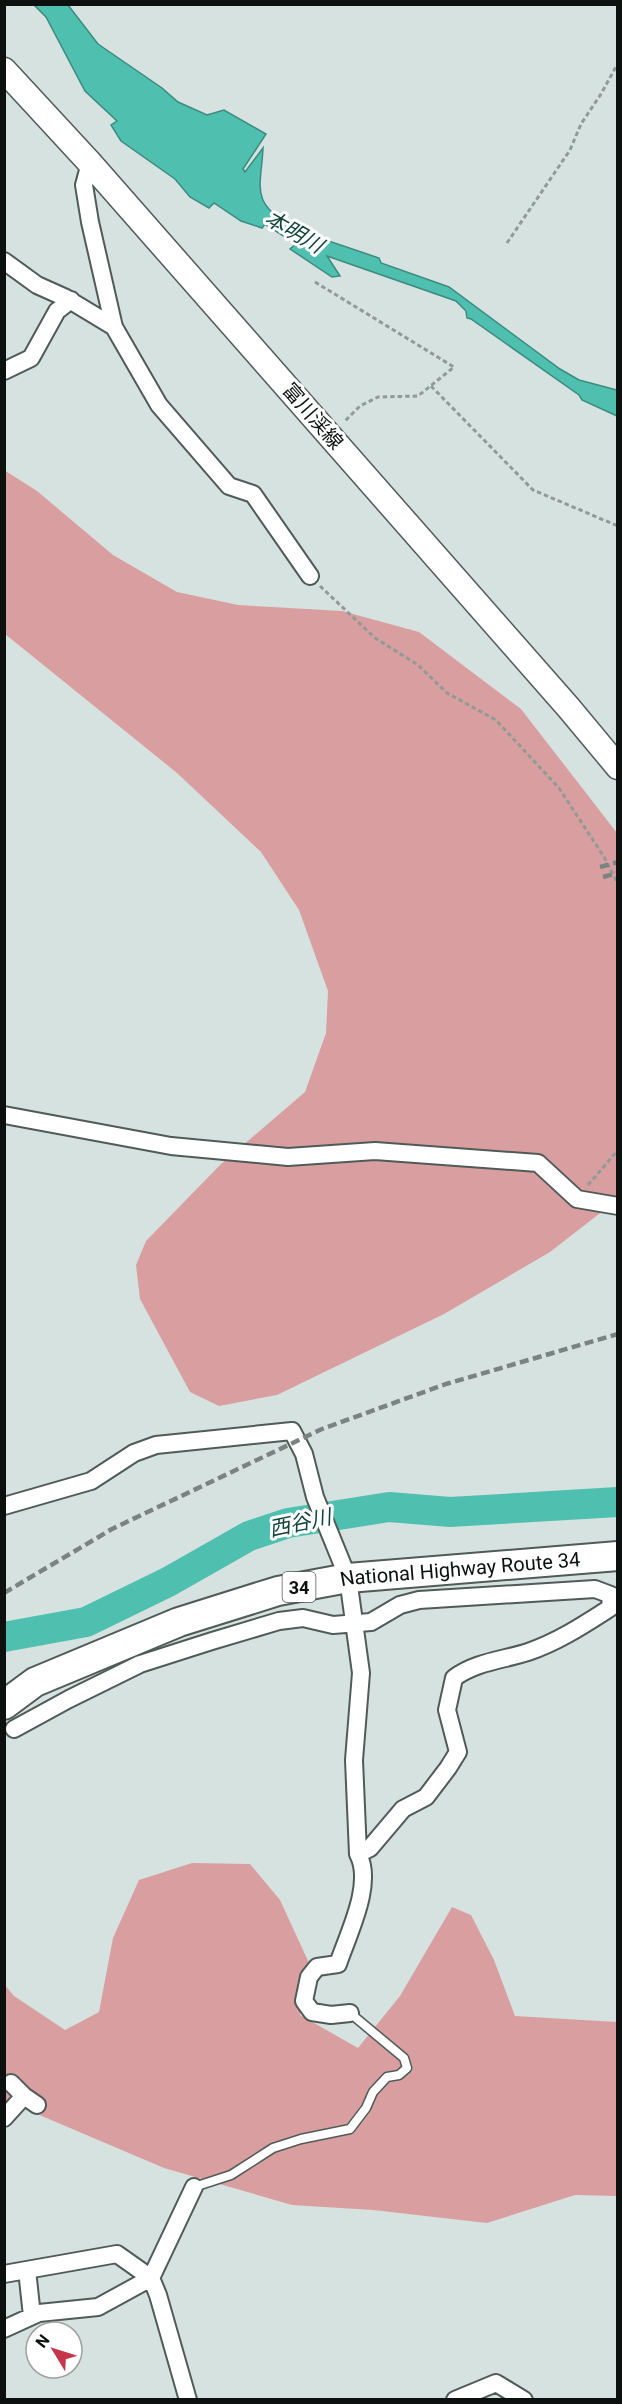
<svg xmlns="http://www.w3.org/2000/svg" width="622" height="2404" viewBox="0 0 622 2404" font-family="Roboto,'Noto Sans JP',sans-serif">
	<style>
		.green { fill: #d99fa0 }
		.water { fill: #4fc0af; stroke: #3b8b7f; stroke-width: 1.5 }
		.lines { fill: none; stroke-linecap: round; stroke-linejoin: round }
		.river { stroke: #4fc0af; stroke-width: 30 }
		.service-casing { stroke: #505b58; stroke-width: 11 }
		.minor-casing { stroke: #505b58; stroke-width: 20 }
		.secondary-casing { stroke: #505b58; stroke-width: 27 }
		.trunk-casing { stroke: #505b58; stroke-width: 32 }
		.path { stroke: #909a97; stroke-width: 3; stroke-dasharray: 4.5 3; stroke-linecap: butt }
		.service { stroke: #fff; stroke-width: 8 }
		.minor { stroke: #fff; stroke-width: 16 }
		.secondary { stroke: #fff; stroke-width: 24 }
		.trunk { stroke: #fff; stroke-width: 28 }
		.rail { stroke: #7b8381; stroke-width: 4.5; stroke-dasharray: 9 4.5; stroke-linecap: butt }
		.labels { text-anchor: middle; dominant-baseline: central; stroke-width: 6; stroke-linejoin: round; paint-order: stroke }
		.shield { fill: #fff; stroke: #555857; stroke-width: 1.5 }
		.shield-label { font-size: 18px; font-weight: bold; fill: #0c100f }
		.street-label { font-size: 20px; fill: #0c100f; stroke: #fff }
		.water-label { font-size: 21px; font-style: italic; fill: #12443d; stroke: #fff }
	</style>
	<rect width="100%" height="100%" fill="#d6e2df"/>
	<path class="green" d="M 4,470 L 37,491 L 113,555 L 177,592 L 238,605 L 342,611 L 419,632 L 521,709 L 617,833 L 617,1200 L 550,1252 L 444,1314 L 277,1395 L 219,1406 L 190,1392 L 140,1299 L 136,1265 L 146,1241 L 221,1164 L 305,1092 L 326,1033 L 328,991 L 299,910 L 261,852 L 177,773 L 5,634 Z
		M 192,1863 L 250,1864 L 280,1900 L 309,1963 L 300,2015 L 358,2048 L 400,1996 L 452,1907 L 471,1915 L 494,1960 L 515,2016 L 617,2022 L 617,2196 L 575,2195 L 487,2223 L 373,2210 L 292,2205 L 164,2168 L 23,2108 L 5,2106 L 4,1984 L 14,1996 L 65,2030 L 99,2012 L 113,1938 L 139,1880 Z"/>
	<path class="water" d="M 34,5 L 68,5 L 98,44 L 162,88 L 178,102 L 207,115 L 224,110 L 266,134 L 243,169 L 245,172 L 263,148 C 261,188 250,201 290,226 C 297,231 303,236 311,235 L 379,258 L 381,263 L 449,287 L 560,369 L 579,380 L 617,390 L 617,416 L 582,400 L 579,395 L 471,319 L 467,318 L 466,311 L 456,301 L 327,256 L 340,276 L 332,277 L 290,249 L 296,244 L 265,224 L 262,228 L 241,221 L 214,203 L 209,208 L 190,197 L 175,179 L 121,141 L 111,125 L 117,121 L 85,91 L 46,17 Z"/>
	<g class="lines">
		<path class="river" d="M 4,1637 L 86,1622 L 168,1582 L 249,1536 L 288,1523 L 389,1507 L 450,1512 L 618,1502"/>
		<defs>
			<path id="service" d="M 194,2187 L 231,2175 L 273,2148 L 301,2139 L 350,2129 L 366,2108 L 373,2092 L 387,2077 L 399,2075 L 407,2068 L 404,2058 L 350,2013"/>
			<path id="minor" d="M 90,163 L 84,185 L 90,222 L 114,327 L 159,405 L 229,486 L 253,494 L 310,576
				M 4,261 L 37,285 L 66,298 L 114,327
				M 4,371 L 31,358 L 57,311 L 71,300
				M 4,1115 L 171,1146 L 288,1157 L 375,1151 L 538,1163 L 577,1199 L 618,1206
				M 4,1506 L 91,1481 L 134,1453 L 156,1445 L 292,1431 L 304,1454 L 315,1497 L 348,1578 L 361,1673 L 354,1760 L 358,1854
				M 14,1729 L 69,1699 L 140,1664 L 212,1641 L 279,1621 L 303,1618 L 333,1625 L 371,1622 L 400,1605 L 419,1600 L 595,1589 L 611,1595 L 610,1608 C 585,1624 558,1642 528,1652 C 503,1660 475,1662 454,1678 L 447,1710 L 458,1752 L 448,1768 L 426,1797 L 403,1809 L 370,1848 L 358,1854 C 374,1884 348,1934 338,1964 L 317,1967 L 309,1977 L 304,2001 L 312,2012 L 331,2015 L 350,2013
				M 11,2083 L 24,2096
				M 4,2118 L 24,2096 L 37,2105
				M 27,2270 L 32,2316
				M 4,2274 L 117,2254 L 151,2278 L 158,2295 L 188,2400
				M 4,2329 L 39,2313 L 98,2307 L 151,2278 L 194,2187
				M 455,2400 L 496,2383 L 524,2400"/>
			<path id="secondary" d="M 4,70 L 90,163 L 568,707 L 618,767"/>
			<g id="trunk">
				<path id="s1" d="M 4,1705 L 35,1682 L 179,1622 L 278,1591 L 348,1578 L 618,1556"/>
			</g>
		</defs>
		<use href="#service" class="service-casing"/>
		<use href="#minor" class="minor-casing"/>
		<use href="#secondary" class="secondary-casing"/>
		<use href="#trunk" class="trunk-casing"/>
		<path class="path" d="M 507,243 L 570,150 L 581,124 L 601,94 L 618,63
			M 315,282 L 454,367 L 418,396 L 378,397 L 360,406 L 344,422
			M 431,386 L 533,490 L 618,526
			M 320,586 L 375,638 L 418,665 L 447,693 L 496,720 L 559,788 L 604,857 L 618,884
			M 588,1185 L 618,1150"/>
		<use href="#service" class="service"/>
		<use href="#minor" class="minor"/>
		<use href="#secondary" class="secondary"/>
		<use href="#trunk" class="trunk"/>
		<path class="rail" d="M 600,867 L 618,862
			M 603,877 L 618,873
			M 4,1593 L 112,1529 L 322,1429 L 446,1384 L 618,1334"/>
	</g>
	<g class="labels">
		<rect class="shield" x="282.5" y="1572" width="33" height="30" rx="4.5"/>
		<g class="shield-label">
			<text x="299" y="1587">34</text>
		</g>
		<g class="street-label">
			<text transform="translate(313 416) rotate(49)">富川渓線</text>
			<text stroke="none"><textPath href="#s1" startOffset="482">National Highway Route 34</textPath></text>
		</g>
		<g class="water-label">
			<text transform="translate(294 232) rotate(30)">本明川</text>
			<text transform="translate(300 1523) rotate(-12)">西谷川</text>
		</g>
	</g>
	<rect width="622" height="2404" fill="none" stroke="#0c100f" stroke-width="12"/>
	<g transform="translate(54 2350) rotate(308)"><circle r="28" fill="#ffffff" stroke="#9e9f9f" stroke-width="1.5"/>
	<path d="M0-4.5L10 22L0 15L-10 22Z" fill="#c63549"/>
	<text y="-9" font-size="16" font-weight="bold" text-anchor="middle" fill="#0c100f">N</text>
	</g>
</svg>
